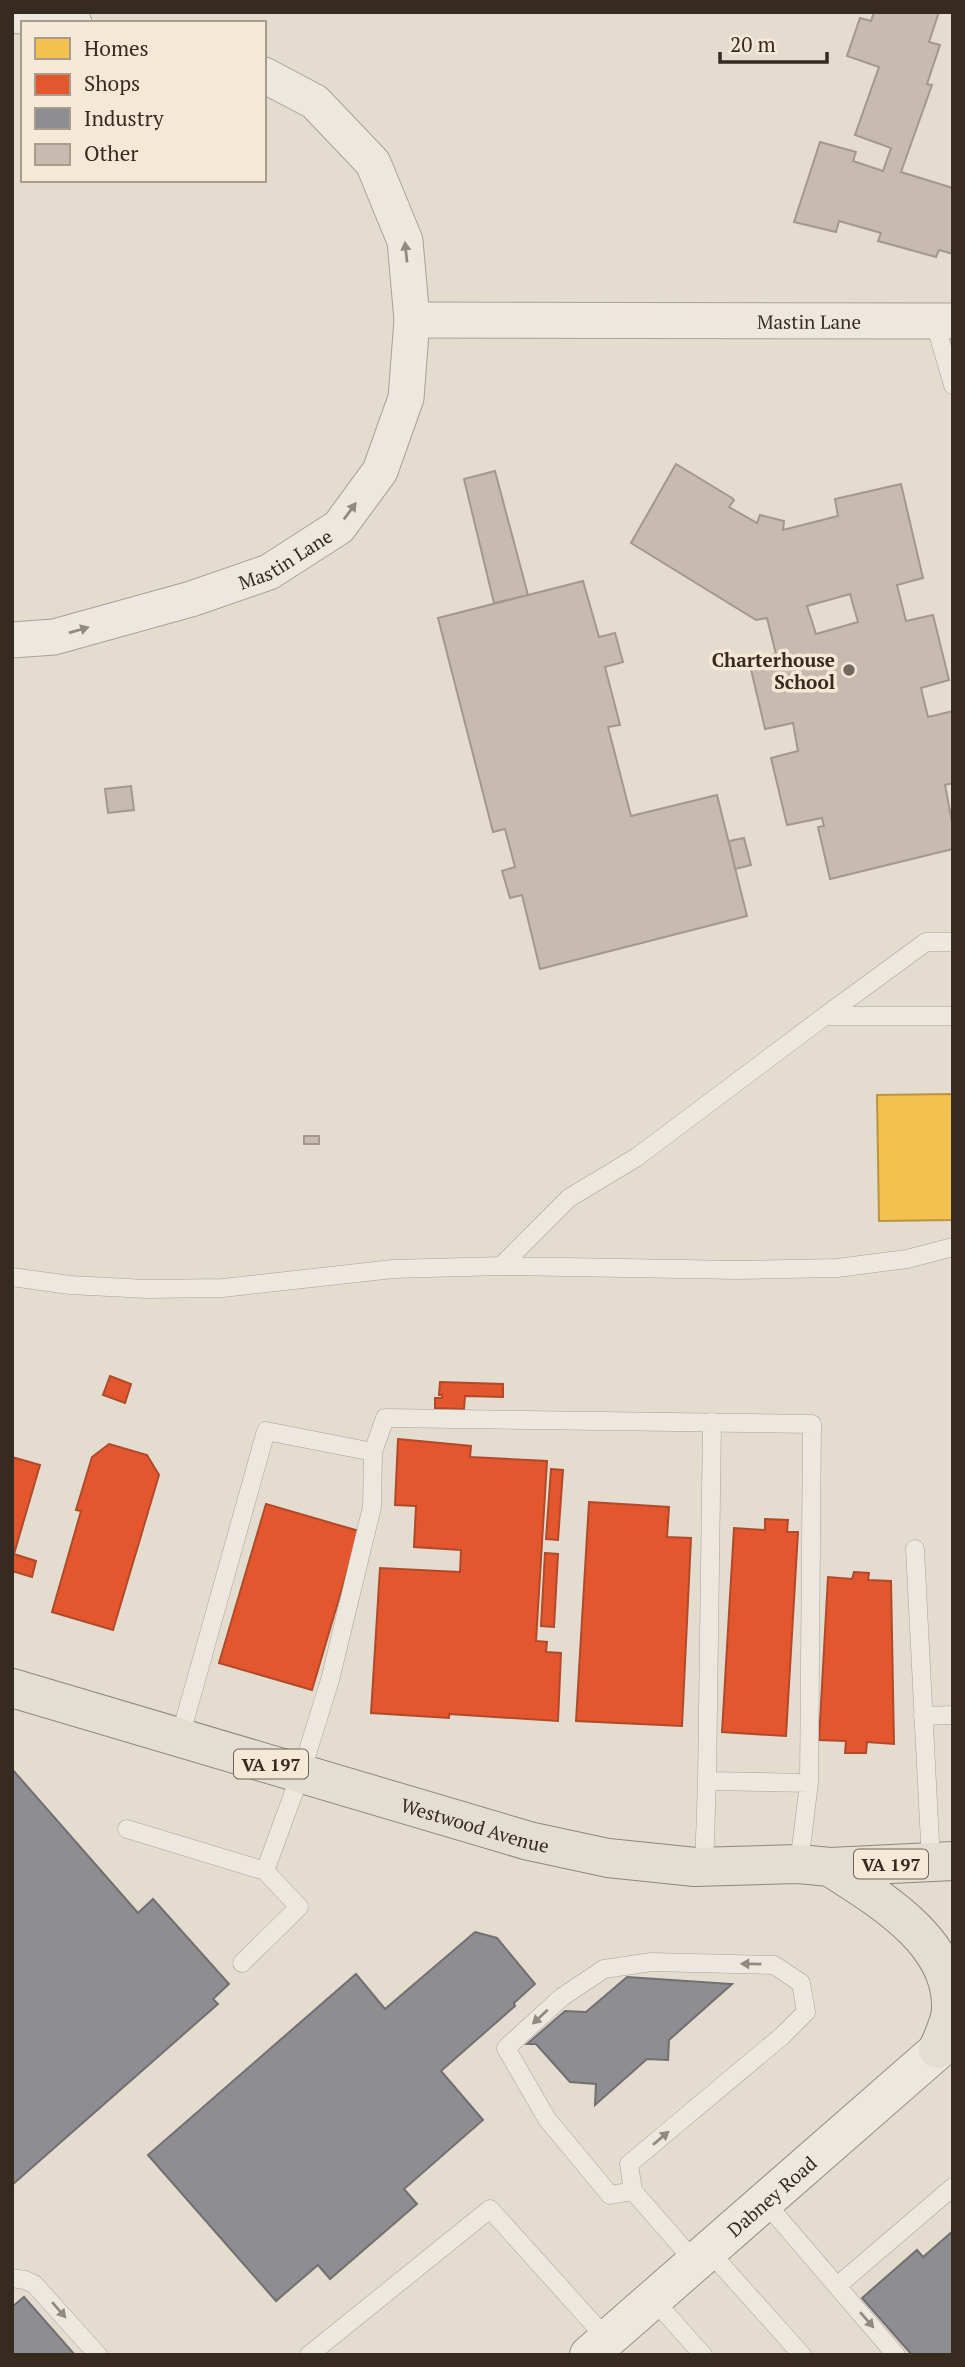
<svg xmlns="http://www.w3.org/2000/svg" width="965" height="2367" viewBox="0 0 965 2367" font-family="'PT Serif',serif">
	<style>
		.homes { fill: #f2c14e; stroke: #ba9440; stroke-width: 2 }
		.shops { fill: #e4572e; stroke: #b04a2a; stroke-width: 2 }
		.industry { fill: #8d8d92; stroke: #736f70; stroke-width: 2 }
		.building { fill: #c7bab0; stroke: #a4988e; stroke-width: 2; fill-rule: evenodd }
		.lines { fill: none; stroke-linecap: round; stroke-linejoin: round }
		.lane-casing { stroke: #a9a198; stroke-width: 19 }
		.street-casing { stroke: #a9a198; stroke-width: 37 }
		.secondary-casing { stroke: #989188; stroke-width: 40 }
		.primary-casing { stroke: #8e877e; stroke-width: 40 }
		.lane { stroke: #ece8e0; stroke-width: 18 }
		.street { stroke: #ece8e0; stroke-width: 35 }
		.secondary { stroke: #ece8e0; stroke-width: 38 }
		.primary { stroke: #e4ddd2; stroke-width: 38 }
		.oneway { fill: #928980 }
		.poi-dot { fill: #73685d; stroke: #f3e9d6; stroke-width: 2.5 }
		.labels { text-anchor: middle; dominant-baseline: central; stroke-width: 7; stroke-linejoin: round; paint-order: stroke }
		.shield { fill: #f3e9d6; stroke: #6f6357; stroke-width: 2 }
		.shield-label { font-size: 18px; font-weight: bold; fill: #372a20 }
		.street-label { font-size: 19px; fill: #372a20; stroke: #f3e9d6 }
		.poi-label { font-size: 19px; font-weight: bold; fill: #372a20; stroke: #f3e9d6; text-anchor: end }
	</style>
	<rect width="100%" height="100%" fill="#e3dccf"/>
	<path class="homes" d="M 953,1094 L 953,1220 L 879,1221 L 877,1095 Z"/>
	<path class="shops" d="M 110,1376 L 131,1384 L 125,1403 L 103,1395 Z
		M 440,1382 L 503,1384 L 503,1397 L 465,1396 L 464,1409 L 435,1408 L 435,1398 L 442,1398 L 442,1395 L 439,1395 Z
		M 398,1439 L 471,1446 L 470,1457 L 547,1461 L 536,1641 L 547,1642 L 546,1652 L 561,1653 L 558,1721 L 449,1714 L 449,1718 L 371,1713 L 380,1568 L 460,1572 L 461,1550 L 414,1547 L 416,1506 L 395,1505 Z
		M 109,1444 L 147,1455 L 159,1475 L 113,1630 L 52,1612 L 81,1511 L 76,1510 L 92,1457 Z
		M 12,1457 L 40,1465 L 14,1554 L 36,1561 L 32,1577 L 12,1571 Z
		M 551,1469 L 563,1470 L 558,1540 L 546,1539 Z
		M 589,1502 L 669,1507 L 667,1537 L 691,1538 L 682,1726 L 576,1721 Z
		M 266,1504 L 359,1531 L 312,1690 L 219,1663 Z
		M 765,1519 L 788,1520 L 787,1532 L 798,1532 L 786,1736 L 722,1732 L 734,1528 L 765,1530 Z
		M 545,1553 L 558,1554 L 554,1627 L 541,1626 Z
		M 854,1572 L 869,1573 L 868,1580 L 891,1581 L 894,1744 L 867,1742 L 866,1753 L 845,1753 L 846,1741 L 819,1740 L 828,1577 L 852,1579 Z"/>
	<path class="industry" d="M 12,1769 L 138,1913 L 153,1899 L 229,1984 L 213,1999 L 218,2004 L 12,2185 Z
		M 475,1932 L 497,1938 L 535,1984 L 514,2003 L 515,2006 L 441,2071 L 483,2120 L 404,2189 L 417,2204 L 330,2279 L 318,2265 L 276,2301 L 148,2155 L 356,1974 L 385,2009 Z
		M 627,1977 L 732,1984 L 669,2040 L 668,2060 L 647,2059 L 595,2105 L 596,2084 L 570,2082 L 536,2044 L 527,2044 L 565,2011 L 586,2012 Z
		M 953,2231 L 953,2355 L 912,2355 L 862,2298 L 917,2250 L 923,2257 Z
		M 24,2297 L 75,2355 L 12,2355 L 12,2307 Z"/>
	<path class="building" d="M 874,12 L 939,12 L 929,42 L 940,45 L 927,84 L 932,85 L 901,172 L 953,188 L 953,254 L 939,250 L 936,257 L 878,241 L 881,233 L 839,221 L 836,232 L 794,222 L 820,142 L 856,152 L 853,161 L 883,171 L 891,148 L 855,135 L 879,67 L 847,56 L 860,18 L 871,21 Z
		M 676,464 L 732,498 L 734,500 L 729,507 L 757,523 L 760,515 L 784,521 L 783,530 L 838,516 L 835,499 L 901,484 L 923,578 L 897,585 L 906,621 L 933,615 L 949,680 L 921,688 L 928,717 L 953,711 L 953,783 L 945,785 L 953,827 L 953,849 L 830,879 L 818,827 L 824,826 L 822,818 L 787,825 L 771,758 L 798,751 L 793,723 L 765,729 L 749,661 L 776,654 L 767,618 L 756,620 L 631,543 ZM 850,594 L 858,622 L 816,634 L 807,606 Z
		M 495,471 L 528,595 L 494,603 L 464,479 Z
		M 583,581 L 599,637 L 615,633 L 623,662 L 605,667 L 620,725 L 608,727 L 631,816 L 717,795 L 747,916 L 540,969 L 522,895 L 510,898 L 502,871 L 515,867 L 505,829 L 493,832 L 438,618 Z
		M 131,786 L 134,810 L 108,813 L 105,789 Z
		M 744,838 L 751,865 L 735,869 L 729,841 Z
		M 304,1136 L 319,1136 L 319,1144 L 304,1144 Z"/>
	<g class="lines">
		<defs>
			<path id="lane" d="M 935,323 L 953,385
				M 825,1016 L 926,942 L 953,942
				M 501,1266 L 569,1198 L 637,1157 L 825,1016 L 953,1016
				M 12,1277 L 70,1285 L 147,1289 L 223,1288 L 393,1269 L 501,1266 L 738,1270 L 837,1268 L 907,1259 L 953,1247
				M 373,1452 L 385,1418 L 812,1424 L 809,1783 L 799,1864
				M 915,1549 L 931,1862
				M 923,1716 L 953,1715
				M 707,1781 L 712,1422
				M 127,1829 L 265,1871 L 301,1773 L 330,1680 L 372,1507 L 373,1452 L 266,1431 L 180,1737
				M 704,1867 L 707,1781 L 809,1783
				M 242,1963 L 299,1907 L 265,1871
				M 633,2191 L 610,2195 L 547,2119 L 506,2048 L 562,1997 L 604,1969 L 652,1962 L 774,1965 L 801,1983 L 806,2012 L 782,2036 L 629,2164 L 633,2191 L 695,2262
				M 764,2201 L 896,2355
				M 708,2250 L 802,2355
				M 12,2278 L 25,2280 L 34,2284 L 98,2355
				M 837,2286 L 953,2187
				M 653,2299 L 703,2355
				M 309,2355 L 490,2209 L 607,2339"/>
			<g id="street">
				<path d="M 12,15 L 74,23"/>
				<path id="s1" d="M 412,320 L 953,321"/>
				<path id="s2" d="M 12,640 L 54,637 L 191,599 L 269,572 L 339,527 L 380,471 L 406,398 L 412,320 L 405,241 L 373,163 L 315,102 L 264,75"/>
			</g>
			<g id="secondary">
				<path id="s3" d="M 589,2355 L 953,2037"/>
			</g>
			<g id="primary">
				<path id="s4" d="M 12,1688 L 529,1841 L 608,1858 L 695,1867 L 799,1864 L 830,1867 L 953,1861"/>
				<path d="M 830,1867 C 878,1898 953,1941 951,2008 C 951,2021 943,2037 938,2049"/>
			</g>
		</defs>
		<use href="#lane" class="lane-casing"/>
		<use href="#street" class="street-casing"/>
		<use href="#secondary" class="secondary-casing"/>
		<use href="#primary" class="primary-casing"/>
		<use href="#lane" class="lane"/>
		<use href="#street" class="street"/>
		<use href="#secondary" class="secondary"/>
		<use href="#primary" class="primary"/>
	</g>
	<defs><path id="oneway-solid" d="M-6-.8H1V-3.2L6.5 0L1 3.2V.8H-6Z" transform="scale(1.75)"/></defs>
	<g class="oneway">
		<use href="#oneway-solid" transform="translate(406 252) rotate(-96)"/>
		<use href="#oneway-solid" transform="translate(350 511) rotate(-54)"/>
		<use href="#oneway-solid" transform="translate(79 630) rotate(-16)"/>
		<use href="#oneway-solid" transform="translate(751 1964) rotate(-179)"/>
		<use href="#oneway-solid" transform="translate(540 2017) rotate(137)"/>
		<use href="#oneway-solid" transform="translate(661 2138) rotate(-40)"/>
		<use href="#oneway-solid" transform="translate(59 2310) rotate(49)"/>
		<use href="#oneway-solid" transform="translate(867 2320) rotate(49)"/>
	</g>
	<circle class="poi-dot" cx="849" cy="670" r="7"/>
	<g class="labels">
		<g class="shield">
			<rect x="234" y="1749.5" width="74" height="29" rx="5"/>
			<rect x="854" y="1849.5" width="74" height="29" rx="5"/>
		</g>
		<g class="shield-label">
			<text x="271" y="1764">VA 197</text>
			<text x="891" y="1864">VA 197</text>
		</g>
		<g class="street-label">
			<text stroke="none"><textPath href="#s1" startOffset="397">Mastin Lane</textPath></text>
			<text stroke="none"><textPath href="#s2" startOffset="287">Mastin Lane</textPath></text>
			<text stroke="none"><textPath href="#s4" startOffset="483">Westwood Avenue</textPath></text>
			<text stroke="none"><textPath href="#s3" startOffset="242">Dabney Road</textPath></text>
		</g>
		<g class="poi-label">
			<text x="835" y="659">Charterhouse<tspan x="835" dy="22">School</tspan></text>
		</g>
	</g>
	<rect width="965" height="2367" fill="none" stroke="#372a20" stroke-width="28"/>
	<rect x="21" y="21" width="245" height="161" fill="#f3e9d6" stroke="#a89d8d" stroke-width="2"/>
	<rect x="35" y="38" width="35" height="21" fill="#f2c14e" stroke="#a89d8d" stroke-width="2"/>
	<text x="84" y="56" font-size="21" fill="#372a20">Homes</text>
	<rect x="35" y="74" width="35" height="21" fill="#e4572e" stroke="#a89d8d" stroke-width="2"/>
	<text x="84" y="91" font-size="21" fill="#372a20">Shops</text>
	<rect x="35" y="108" width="35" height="21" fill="#8d8d92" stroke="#a89d8d" stroke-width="2"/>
	<text x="84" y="126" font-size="21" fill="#372a20">Industry</text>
	<rect x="35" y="144" width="35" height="21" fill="#c7bab0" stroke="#a89d8d" stroke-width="2"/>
	<text x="84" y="161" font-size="21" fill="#372a20">Other</text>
	<path d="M720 52v10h107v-10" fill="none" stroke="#372a20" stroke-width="3.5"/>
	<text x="730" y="52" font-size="21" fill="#372a20" stroke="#f3e9d6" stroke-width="5" paint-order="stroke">20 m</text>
</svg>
